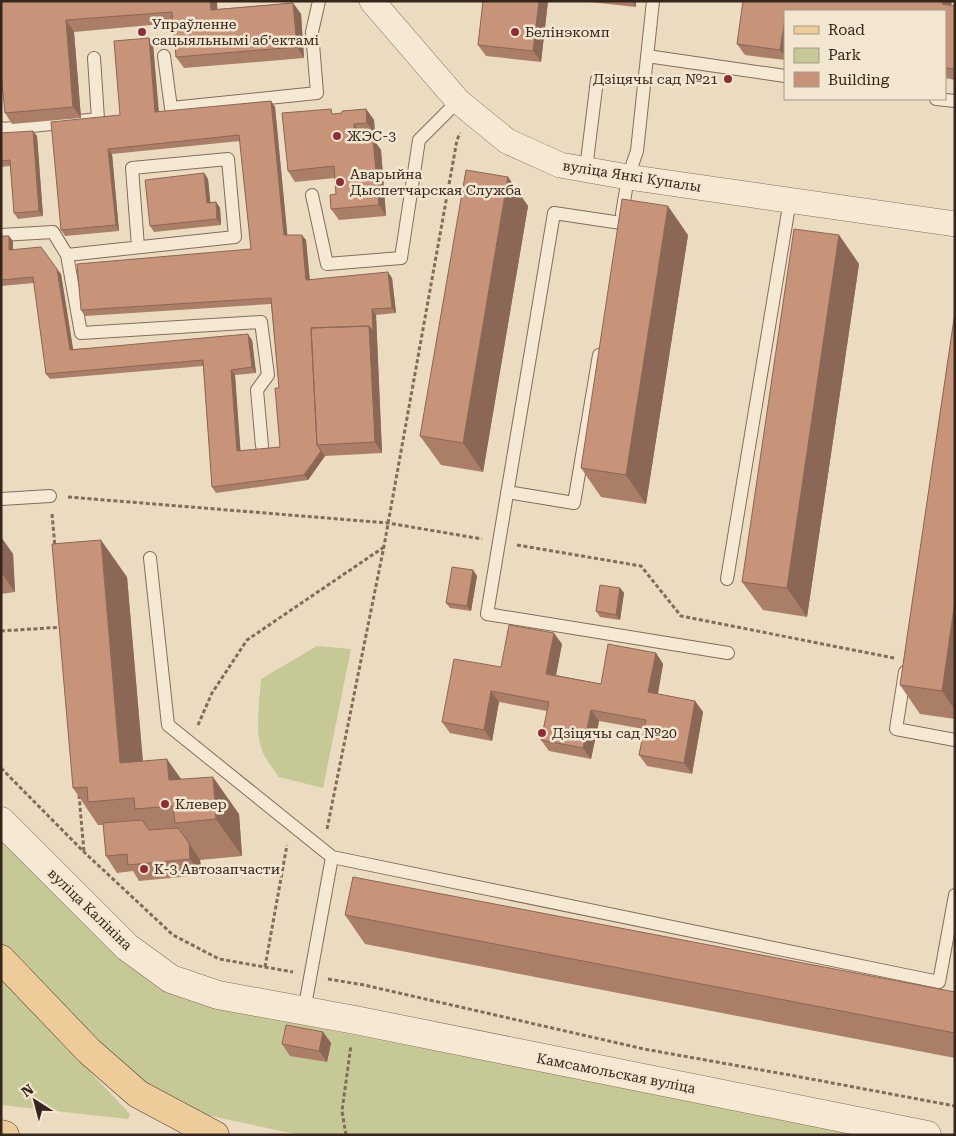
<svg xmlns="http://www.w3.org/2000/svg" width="956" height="1136" viewBox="0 0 956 1136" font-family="'Roboto Serif',serif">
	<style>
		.green { fill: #c6c896 }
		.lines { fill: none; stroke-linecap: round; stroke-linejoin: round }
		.service-casing { stroke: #836d5a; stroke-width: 14 }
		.minor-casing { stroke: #836d5a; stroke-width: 26 }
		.tertiary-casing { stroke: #836d5a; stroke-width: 29 }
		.primary-casing { stroke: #513c2e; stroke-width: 29 }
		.path { stroke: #836d5a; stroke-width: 3; stroke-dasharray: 4 2.5; stroke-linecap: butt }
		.service { stroke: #f6e9d4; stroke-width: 12 }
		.minor { stroke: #f6e9d4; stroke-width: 25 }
		.tertiary { stroke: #f6e9d4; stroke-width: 28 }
		.primary { stroke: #edcc9a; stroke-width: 28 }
		.wall { fill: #ab7e68 }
		.shaded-wall { fill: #8b6755 }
		.building { fill: #c79379; stroke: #8b6755 }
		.poi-dot { fill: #8f2d36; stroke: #f3e6d0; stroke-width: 2 }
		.labels { text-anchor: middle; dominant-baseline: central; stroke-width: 5; stroke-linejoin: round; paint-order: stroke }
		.poi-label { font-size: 14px; fill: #34261d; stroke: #f3e6d0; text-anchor: start }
		.street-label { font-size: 14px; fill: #34261d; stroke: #f3e6d0 }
	</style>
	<rect width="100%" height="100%" fill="#ebdbc1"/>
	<path class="green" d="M 317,646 L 351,649 L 323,788 L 279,777 C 273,768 264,758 261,747 C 255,730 260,697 261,679 Z
		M 1,840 L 215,1008 L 867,1135 L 300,1135 L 202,1114 L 146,1085 L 97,1043 L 1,944 Z
		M 1,978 L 130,1114 L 128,1119 L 1,1105 Z"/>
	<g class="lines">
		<defs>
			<path id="service" d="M 164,56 L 171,108 L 317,93 L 312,32 L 319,1
				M 647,56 L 785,76
				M 936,99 L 955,101
				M 1,128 L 4,129 L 98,119 L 94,58
				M 586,169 L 597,80
				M 312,195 L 327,264 L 401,258 L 419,140 L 458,101
				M 622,214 L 628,177 L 637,151 L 653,1
				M 621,223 L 554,213 L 487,614 L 728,653
				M 1,235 L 53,232 L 67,255 L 81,333 L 261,322 L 268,375 L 257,390 L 262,446
				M 67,255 L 235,237 L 228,159 L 132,168 L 138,247
				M 507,492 L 574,503 L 599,355
				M 1,499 L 50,496
				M 150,558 L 168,725 L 332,857 L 939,982 L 955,895
				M 727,579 L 790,200
				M 905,672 L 896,729 L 955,740
				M 304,1011 L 332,857"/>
			<path id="minor" d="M 372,1 L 458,101 L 507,141 L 560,165 L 628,177 L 955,224"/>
			<path id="tertiary" d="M 1,821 L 127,947 L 171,979 L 218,995 L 355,1020 L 927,1135"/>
			<path id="primary" d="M 1,959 L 89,1051 L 138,1094 L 215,1135
				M 1,1134 L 5,1135"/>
		</defs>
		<use href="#service" class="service-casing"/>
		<use href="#minor" class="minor-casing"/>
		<use href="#tertiary" class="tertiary-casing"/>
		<use href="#primary" class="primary-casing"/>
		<path class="path" d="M 68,497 L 388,523 L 482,539
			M 52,514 L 55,547
			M 517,545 L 641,566 L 681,616 L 894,658
			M 1,631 L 63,627
			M 198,725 L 212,693 L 247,640 L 384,547
			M 1,768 L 84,852 L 173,935 L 219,959 L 293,972
			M 79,795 L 84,852
			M 327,829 L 384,546 L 457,140 L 460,133
			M 265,967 L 287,845
			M 328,979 L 364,985 L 644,1049 L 795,1076 L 955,1106
			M 346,1135 L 342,1111 L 351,1045"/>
		<use href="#service" class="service"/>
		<use href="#minor" class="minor"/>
		<use href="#tertiary" class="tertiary"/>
		<use href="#primary" class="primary"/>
	</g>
	<path class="wall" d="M 1,1 L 217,1 L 217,9 L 293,3 L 301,14 L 304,58 L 184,68 L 176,57 L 173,23 L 74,32 L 81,118 L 12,124 L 5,113 Z
		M 548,1 L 541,62 L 486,56 L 478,45 Z
		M 581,1 L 636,1 L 636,7 Z
		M 743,1 L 955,6 L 955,80 L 945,78 L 945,11 L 785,11 L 785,60 L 745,55 L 737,44 Z
		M 153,44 L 159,112 L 271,101 L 275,107 L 287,235 L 306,240 L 310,280 L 392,278 L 396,313 L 376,315 L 382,453 L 325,456 L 308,480 L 216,493 L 212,487 L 203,366 L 50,379 L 46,374 L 34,283 L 1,286 L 1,236 L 13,241 L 13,249 L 61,274 L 73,349 L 252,340 L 256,373 L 235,375 L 240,451 L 280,447 L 279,388 L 271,304 L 85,316 L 81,310 L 251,249 L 240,141 L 112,154 L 119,231 L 65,236 L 61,230 L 120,115 Z
		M 366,109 L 374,120 L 375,134 L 362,135 L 362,140 L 373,139 L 381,150 L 386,216 L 339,220 L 331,209 L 336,194 L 335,178 L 295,182 L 288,171 L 335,114 Z
		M 1,133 L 37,136 L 43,216 L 18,219 L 14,213 L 10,166 L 1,167 Z
		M 204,173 L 208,179 L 210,202 L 216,202 L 220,208 L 221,225 L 154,232 L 150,226 Z
		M 508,177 L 528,206 L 483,472 L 441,465 L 420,436 Z
		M 688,235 L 646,504 L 601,497 L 581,468 Z
		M 839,235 L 859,264 L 807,617 L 763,610 L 742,582 Z
		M 955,312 L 955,719 L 920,714 L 900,685 Z
		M 1,537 L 13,554 L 15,592 L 1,594 Z
		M 473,570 L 477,576 L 471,611 L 450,608 L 446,603 Z
		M 127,577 L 143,761 L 182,779 L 239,814 L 242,856 L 200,860 L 202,875 L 139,881 L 133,871 L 117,873 L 106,856 L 103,825 L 98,825 L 73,788 Z
		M 620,588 L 624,593 L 620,620 L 600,617 L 596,611 Z
		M 562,644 L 556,675 L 601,684 L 656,653 L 663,664 L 658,694 L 695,701 L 703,712 L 692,774 L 647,766 L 639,755 L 644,729 L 599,721 L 591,759 L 549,751 L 541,740 L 547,711 L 499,702 L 492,741 L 450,733 L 442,722 L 501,667 Z
		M 345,915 L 955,992 L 955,1058 L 365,944 Z
		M 323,1032 L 331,1043 L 327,1062 L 290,1056 L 282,1044 Z"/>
	<path class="shaded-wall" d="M 210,1 L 217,1 L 218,21 L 211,10 Z
		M 539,1 L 548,1 L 541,62 L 533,51 Z
		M 632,1 L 636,1 L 636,7 Z
		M 943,1 L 952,1 L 950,15 L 942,4 Z
		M 293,3 L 301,14 L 304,58 L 297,47 Z
		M 785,18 L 785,56 L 780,50 Z
		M 66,20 L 74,32 L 81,118 L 73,107 Z
		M 149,38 L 153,44 L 159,118 L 155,112 Z
		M 271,101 L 275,107 L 288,241 L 284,235 Z
		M 366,109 L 374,120 L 375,134 L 367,123 Z
		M 354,124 L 362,135 L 363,152 L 355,141 Z
		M 33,131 L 37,136 L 43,216 L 39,211 Z
		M 373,139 L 381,150 L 386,216 L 379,205 Z
		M 108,149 L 112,154 L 119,231 L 116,225 Z
		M 204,173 L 208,179 L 211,208 L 207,203 Z
		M 508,177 L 528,206 L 483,472 L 463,443 Z
		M 216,202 L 220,208 L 221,225 L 217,219 Z
		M 668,206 L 688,235 L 646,504 L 626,475 Z
		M 302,235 L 306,240 L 310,286 L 306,280 Z
		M 839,235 L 859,264 L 807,617 L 787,588 Z
		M 9,236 L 13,241 L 13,255 L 9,250 Z
		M 57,269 L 61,274 L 74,355 L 70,350 Z
		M 388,272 L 392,278 L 396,313 L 392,308 Z
		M 372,309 L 376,315 L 382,453 L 375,442 L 369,326 Z
		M 248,334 L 252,340 L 256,373 L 252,367 Z
		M 231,370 L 235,375 L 241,457 L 237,451 Z
		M 321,451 L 325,456 L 308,480 L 304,475 Z
		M 1,537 L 13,554 L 15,592 L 1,572 Z
		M 101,540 L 127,577 L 146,800 L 120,763 Z
		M 473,570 L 477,576 L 471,611 L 467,606 Z
		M 620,588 L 624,593 L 620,620 L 616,615 Z
		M 955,601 L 955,710 L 942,691 Z
		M 554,633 L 562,644 L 554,685 L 546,674 Z
		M 656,653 L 663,664 L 656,703 L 648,692 Z
		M 491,691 L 499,702 L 492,741 L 484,730 Z
		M 695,701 L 703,712 L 692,774 L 684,763 Z
		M 591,710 L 599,721 L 591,759 L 583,748 Z
		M 167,759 L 193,796 L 169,780 Z
		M 213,777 L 239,814 L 242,856 L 216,819 Z
		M 189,843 L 200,860 L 202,875 L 190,859 Z
		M 323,1032 L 331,1043 L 327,1062 L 319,1051 Z"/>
	<path class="building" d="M 1,1 L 210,1 L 211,10 L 293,3 L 297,47 L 176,57 L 172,12 L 66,20 L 73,107 L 5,113 L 1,74 Z
		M 483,1 L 539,1 L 533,51 L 478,45 Z
		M 743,1 L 943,1 L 942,4 L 955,6 L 955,69 L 945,68 L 945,11 L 785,11 L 785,18 L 780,50 L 737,44 Z
		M 149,38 L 155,112 L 271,101 L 284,235 L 302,235 L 306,280 L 388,272 L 392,308 L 372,309 L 373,331 L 369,326 L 311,328 L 317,445 L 321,451 L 304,475 L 212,487 L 203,360 L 46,374 L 33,277 L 1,280 L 1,236 L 9,236 L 9,250 L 41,247 L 57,269 L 70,350 L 248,334 L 252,367 L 231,370 L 237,451 L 280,447 L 275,388 L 279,388 L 271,298 L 81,310 L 77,264 L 251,249 L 239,135 L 108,149 L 116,225 L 61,230 L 51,122 L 120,115 L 114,41 Z
		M 331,109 L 332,114 L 342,113 L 342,111 L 366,109 L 367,123 L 354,124 L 355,141 L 373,139 L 379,205 L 331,209 L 330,195 L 336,194 L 334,166 L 288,171 L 282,113 Z
		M 33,131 L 39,211 L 14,213 L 10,160 L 1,161 L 1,133 Z
		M 466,170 L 508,177 L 463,443 L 420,436 Z
		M 204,173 L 207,203 L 216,202 L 217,219 L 150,226 L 145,180 Z
		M 622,199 L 668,206 L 626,475 L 581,468 Z
		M 794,229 L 839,235 L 787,588 L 742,582 Z
		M 955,312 L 955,601 L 942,691 L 900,685 Z
		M 369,326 L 375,442 L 317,445 L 311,328 Z
		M 101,540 L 120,763 L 167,759 L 169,780 L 213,777 L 216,819 L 175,823 L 173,806 L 135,809 L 134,798 L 88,802 L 87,787 L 73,788 L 52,544 Z
		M 452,567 L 473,570 L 467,606 L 446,603 Z
		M 600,585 L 620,588 L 616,615 L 596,611 Z
		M 509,625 L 554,633 L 546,674 L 601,684 L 608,644 L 656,653 L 648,692 L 695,701 L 684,763 L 639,755 L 646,720 L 591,710 L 583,748 L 541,740 L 549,702 L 491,691 L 484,730 L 442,722 L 454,659 L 501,667 Z
		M 142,820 L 149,830 L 178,828 L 189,843 L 190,859 L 128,865 L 127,854 L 106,856 L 103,823 Z
		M 353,877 L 955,992 L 955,1033 L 345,915 Z
		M 286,1025 L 323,1032 L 319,1051 L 282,1044 Z"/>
	<g class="poi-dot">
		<circle cx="142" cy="32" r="5"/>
		<circle cx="515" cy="32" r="5"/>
		<circle cx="728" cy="79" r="5"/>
		<circle cx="337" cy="136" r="5"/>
		<circle cx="340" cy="182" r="5"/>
		<circle cx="542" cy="733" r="5"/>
		<circle cx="165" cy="804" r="5"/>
		<circle cx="144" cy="869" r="5"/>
	</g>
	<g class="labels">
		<g class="poi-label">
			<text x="152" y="24">Упраўленне<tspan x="152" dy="16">сацыяльнымі абʼектамі</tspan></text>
			<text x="525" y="32">Белінэкомп</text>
			<text x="718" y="79" text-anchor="end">Дзіцячы сад №21</text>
			<text x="347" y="136">ЖЭС-3</text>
			<text x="350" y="174">Аварыйна<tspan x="350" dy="16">Дыспетчарская Служба</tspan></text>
			<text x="552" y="733">Дзіцячы сад №20</text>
			<text x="175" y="804">Клевер</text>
			<text x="154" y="869">К-3 Автозапчасти</text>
		</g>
		<g class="street-label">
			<text transform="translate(632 176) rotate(9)">вуліца Янкі Купалы</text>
			<text transform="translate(90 909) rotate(44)">вуліца Калініна</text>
			<text transform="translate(616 1073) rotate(11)">Камсамольская вуліца</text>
		</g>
	</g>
	<rect width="956" height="1136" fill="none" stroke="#34261d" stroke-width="5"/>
	<rect x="784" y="10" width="162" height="90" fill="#f3e6d0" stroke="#a79988"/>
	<rect x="794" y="26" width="25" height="8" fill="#edcc9a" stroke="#a79988"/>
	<text x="828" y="35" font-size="15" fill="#34261d">Road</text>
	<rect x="794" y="48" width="25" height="15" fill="#c6c896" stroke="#a79988"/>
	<text x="828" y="60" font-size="15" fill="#34261d">Park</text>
	<rect x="794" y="72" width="25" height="15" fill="#c79379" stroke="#a79988"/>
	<text x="828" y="85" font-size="15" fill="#34261d">Building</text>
	<g transform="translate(35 1101) rotate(324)" stroke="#f3e6d0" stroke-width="4" paint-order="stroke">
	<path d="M0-4L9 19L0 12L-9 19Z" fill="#34261d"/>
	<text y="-8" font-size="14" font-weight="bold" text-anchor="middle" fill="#34261d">N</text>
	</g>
</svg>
